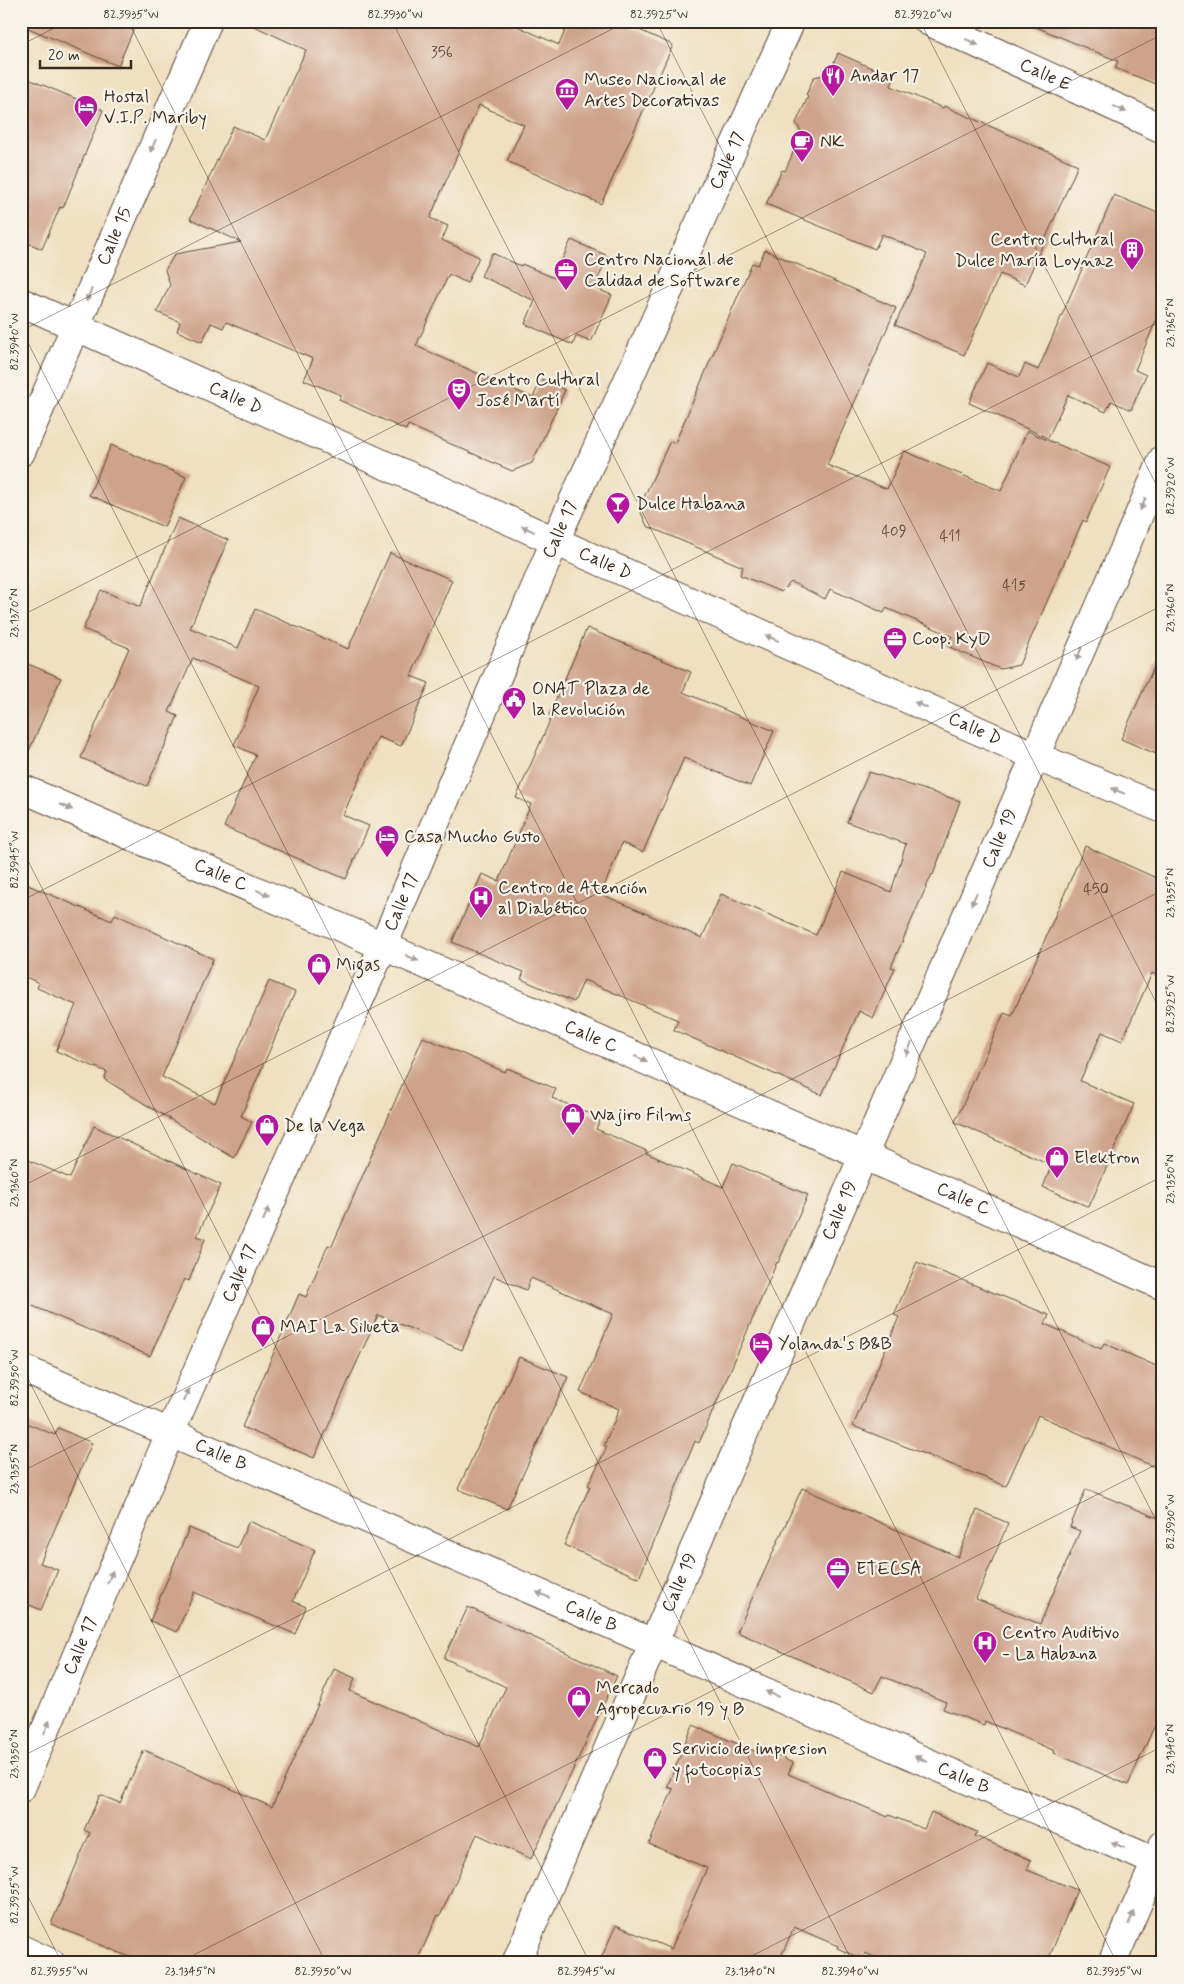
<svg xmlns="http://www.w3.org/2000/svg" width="1184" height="1984" viewBox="0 0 1184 1984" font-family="Mynerve,sans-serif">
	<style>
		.building { fill: #cea28b }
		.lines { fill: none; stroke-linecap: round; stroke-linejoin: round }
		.minor-casing { stroke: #564536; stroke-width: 30 }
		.tertiary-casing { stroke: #564536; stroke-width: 30 }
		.minor { stroke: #fff; stroke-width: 28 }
		.tertiary { stroke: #fff; stroke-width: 28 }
		.oneway { fill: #a79f9a }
		.ticks { fill: none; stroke: #3b2a1e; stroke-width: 1; stroke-opacity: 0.45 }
		.labels { text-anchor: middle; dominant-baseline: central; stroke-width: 4.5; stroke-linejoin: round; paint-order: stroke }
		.number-label { font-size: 15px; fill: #604839 }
		.street-label { font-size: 18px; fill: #3b2a1e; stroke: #f7f3e8 }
		.poi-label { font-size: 18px; fill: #3b2a1e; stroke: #f7f3e8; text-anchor: start }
		.neatline { fill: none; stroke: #3b2a1e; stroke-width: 2 }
		.ticks-label { font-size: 12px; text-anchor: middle; fill: #3b2a1e }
	</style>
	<rect width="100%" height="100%" fill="#f7f3e8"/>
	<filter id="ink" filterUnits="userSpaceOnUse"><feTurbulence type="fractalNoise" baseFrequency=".02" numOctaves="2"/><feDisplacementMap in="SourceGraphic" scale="10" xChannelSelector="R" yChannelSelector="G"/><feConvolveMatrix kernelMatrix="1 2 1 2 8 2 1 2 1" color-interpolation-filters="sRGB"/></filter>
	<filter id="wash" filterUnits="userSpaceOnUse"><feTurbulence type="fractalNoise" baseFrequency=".0096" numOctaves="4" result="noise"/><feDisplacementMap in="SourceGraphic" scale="20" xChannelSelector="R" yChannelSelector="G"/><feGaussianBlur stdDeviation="1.12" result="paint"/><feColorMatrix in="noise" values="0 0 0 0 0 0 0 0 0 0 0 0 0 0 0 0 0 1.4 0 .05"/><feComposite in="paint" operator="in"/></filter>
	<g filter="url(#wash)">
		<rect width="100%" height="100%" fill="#f0dfc0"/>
		<g id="blocks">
			<path class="building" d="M 21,21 L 137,21 L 118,66 L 21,25 Z
				M 243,21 L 506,21 L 559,45 L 569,21 L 619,21 L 673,45 L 601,204 L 507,161 L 524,125 L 479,105 L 430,218 L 448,226 L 442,240 L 479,257 L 467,283 L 449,274 L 416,346 L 533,398 L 541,379 L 565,390 L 532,463 L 512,471 L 408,425 L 406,430 L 339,400 L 341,395 L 304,380 L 313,359 L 226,322 L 223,328 L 211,323 L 202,342 L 177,331 L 180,322 L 157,312 L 170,285 L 165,270 L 175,254 L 241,242 L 190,219 L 233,126 L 265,140 L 306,50 Z
				M 1163,21 L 1163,87 L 1115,68 L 1118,61 L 1024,22 Z
				M 838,53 L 894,78 L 891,86 L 943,108 L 944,106 L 1078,165 L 1025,285 L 1000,274 L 964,355 L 895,325 L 927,254 L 882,234 L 875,249 L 766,204 L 782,170 L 785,171 L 802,133 L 796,123 L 808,97 L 806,95 L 814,77 L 829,74 Z
				M 21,76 L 103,110 L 63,208 L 60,207 L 42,249 L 21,240 Z
				M 1114,195 L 1163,215 L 1163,304 L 1135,370 L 1146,375 L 1131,410 L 1111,401 L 1106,412 L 1068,395 L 1048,438 L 969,403 L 987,363 L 1019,377 L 1025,364 L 1038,370 Z
				M 571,240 L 608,256 L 594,288 L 612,295 L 591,342 L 576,336 L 573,345 L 525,324 L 535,301 L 481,276 L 492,253 L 521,266 L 522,264 L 554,278 Z
				M 765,250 L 896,308 L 827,465 L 887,489 L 904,451 L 1001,491 L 1027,431 L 1110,467 L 1086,522 L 1083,520 L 1019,665 L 1000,669 L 947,646 L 952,636 L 886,608 L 884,613 L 830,589 L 825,599 L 791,582 L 781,592 L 740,575 L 743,567 L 647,526 L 639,508 L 670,441 L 675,443 L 752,263 L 758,265 Z
				M 111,445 L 186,477 L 164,527 L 89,495 Z
				M 178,518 L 228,540 L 190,628 L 238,648 L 255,609 L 348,649 L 390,553 L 452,580 L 411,676 L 429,683 L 401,746 L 378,737 L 343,815 L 369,826 L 346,879 L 224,827 L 256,755 L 234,745 L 259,686 L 193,658 L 169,712 L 178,716 L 147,786 L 81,758 L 129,648 L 83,629 L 101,590 L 140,607 Z
				M 587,628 L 691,672 L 683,692 L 774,731 L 750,786 L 684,758 L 643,852 L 622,843 L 601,894 L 702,938 L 721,894 L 816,935 L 843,872 L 891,892 L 906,844 L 847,822 L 869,772 L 960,801 L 933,875 L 932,874 L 891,967 L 895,968 L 873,1018 L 859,1011 L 822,1095 L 674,1030 L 678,1020 L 584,980 L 574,1002 L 521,979 L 524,972 L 452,942 L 482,874 L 499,881 L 531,804 L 516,798 L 552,716 L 549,715 Z
				M 1163,647 L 1163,757 L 1121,739 Z
				M 21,661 L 61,678 L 21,769 Z
				M 1085,846 L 1163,881 L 1163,978 L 1152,973 L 1122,1041 L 1102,1032 L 1080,1081 L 1134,1104 L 1089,1207 L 1043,1187 L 1052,1165 L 955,1122 L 1004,1013 L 1012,1016 Z
				M 21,882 L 112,921 L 115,914 L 213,959 L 162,1077 L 215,1103 L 269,981 L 295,992 L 241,1116 L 252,1122 L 234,1158 L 104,1079 L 107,1072 L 56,1051 L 76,1005 L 37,988 L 39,983 L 21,975 Z
				M 423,1037 L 505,1072 L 507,1068 L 556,1089 L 552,1098 L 601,1118 L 596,1129 L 647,1151 L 646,1153 L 723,1187 L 733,1163 L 808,1195 L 778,1263 L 777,1262 L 699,1443 L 695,1441 L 639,1578 L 564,1545 L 590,1486 L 588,1485 L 607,1447 L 604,1446 L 619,1409 L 580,1392 L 613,1314 L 531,1278 L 526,1290 L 494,1276 L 462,1350 L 378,1315 L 314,1458 L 242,1427 L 299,1294 L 306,1297 L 328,1245 L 332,1246 Z
				M 94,1126 L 221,1185 L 197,1236 L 205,1239 L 189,1281 L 184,1279 L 150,1356 L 21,1301 L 21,1157 L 70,1178 Z
				M 917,1262 L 1049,1315 L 1045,1324 L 1101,1349 L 1104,1343 L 1163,1369 L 1163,1471 L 1038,1415 L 1006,1486 L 853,1426 L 899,1317 L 894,1315 Z
				M 519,1357 L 568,1377 L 507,1509 L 458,1489 Z
				M 21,1421 L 55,1435 L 58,1428 L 92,1443 L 40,1563 L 58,1570 L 41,1610 L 23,1602 L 21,1606 Z
				M 802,1488 L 958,1557 L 977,1510 L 1008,1523 L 976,1599 L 1040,1624 L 1080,1531 L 1070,1527 L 1086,1489 L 1163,1520 L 1163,1707 L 1128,1785 L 1054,1753 L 1055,1751 L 985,1721 L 984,1725 L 943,1709 L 946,1702 L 882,1676 L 874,1692 L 737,1632 Z
				M 249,1521 L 315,1550 L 293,1601 L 306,1607 L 295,1634 L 194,1592 L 177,1632 L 150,1621 L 189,1528 L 237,1548 Z
				M 468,1607 L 617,1676 L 531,1859 L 477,1834 L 440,1916 L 438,1915 L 416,1963 L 144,1963 L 51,1924 L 90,1833 L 84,1830 L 100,1795 L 120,1803 L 144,1750 L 272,1807 L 334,1669 L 355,1678 L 350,1691 L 479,1747 L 506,1687 L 444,1658 Z
				M 693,1725 L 757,1752 L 759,1748 L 793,1763 L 788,1774 L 888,1817 L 889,1815 L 924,1829 L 931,1812 L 977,1832 L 975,1836 L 1031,1860 L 1027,1870 L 1077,1890 L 1047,1963 L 888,1963 L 865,1953 L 862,1959 L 837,1948 L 838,1946 L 794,1927 L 778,1963 L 599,1963 L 616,1925 L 671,1949 L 707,1868 L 649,1844 L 673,1789 L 667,1787 Z"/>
		</g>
	</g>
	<g filter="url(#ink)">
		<use href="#blocks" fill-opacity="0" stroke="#564536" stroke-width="1"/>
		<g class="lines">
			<defs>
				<g id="minor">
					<path id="s1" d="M 928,21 L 1163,129"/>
					<path id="s2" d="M 21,302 L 1035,756 L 1163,809"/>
					<path id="s3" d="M 21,452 L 208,21"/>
					<path id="s4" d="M 21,788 L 1163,1286"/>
					<path id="s5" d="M 21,1368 L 1163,1865"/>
					<path d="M 21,1949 L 51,1963"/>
					<path id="s6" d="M 516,1963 L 1163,459"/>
					<path d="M 1112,1963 L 1163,1845"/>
				</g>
				<g id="tertiary">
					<path id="s7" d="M 21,1788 L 170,1433 L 383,946 L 555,541 L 791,21"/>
				</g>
			</defs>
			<use href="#minor" class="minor-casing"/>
			<use href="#tertiary" class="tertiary-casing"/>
			<use href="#minor" class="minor"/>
			<use href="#tertiary" class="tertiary"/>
		</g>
		<defs><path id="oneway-solid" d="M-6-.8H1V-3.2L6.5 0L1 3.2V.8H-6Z" transform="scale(1.25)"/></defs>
		<g class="oneway">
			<use href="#oneway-solid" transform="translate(972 42) rotate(25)"/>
			<use href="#oneway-solid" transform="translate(1120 109) rotate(25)"/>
			<use href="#oneway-solid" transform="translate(153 146) rotate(113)"/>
			<use href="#oneway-solid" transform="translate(89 295) rotate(113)"/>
			<use href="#oneway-solid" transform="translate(1143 504) rotate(113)"/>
			<use href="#oneway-solid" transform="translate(528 529) rotate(-156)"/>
			<use href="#oneway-solid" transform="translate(772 638) rotate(-156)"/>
			<use href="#oneway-solid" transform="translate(1079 654) rotate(113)"/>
			<use href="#oneway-solid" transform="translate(921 705) rotate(-156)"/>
			<use href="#oneway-solid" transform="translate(1118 791) rotate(-157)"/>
			<use href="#oneway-solid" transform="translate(66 807) rotate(24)"/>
			<use href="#oneway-solid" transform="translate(263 893) rotate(24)"/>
			<use href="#oneway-solid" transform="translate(974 899) rotate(113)"/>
			<use href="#oneway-solid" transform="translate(412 958) rotate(24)"/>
			<use href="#oneway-solid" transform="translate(909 1049) rotate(113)"/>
			<use href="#oneway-solid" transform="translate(641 1059) rotate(24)"/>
			<use href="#oneway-solid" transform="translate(266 1214) rotate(-66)"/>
			<use href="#oneway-solid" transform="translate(186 1395) rotate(-66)"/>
			<use href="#oneway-solid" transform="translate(110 1577) rotate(-67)"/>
			<use href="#oneway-solid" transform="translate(543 1595) rotate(-157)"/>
			<use href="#oneway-solid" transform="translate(772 1694) rotate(-156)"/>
			<use href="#oneway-solid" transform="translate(47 1727) rotate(-67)"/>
			<use href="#oneway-solid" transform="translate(921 1759) rotate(-156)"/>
			<use href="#oneway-solid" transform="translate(1118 1845) rotate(-156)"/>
			<use href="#oneway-solid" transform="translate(1131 1918) rotate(-67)"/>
		</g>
	</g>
	<path class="ticks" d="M 128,21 L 1117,1963M 392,21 L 1163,1534M 656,21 L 1163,1016M 920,21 L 1163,498M 21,45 L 68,21M 21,329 L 853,1963M 21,331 L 628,21M 21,616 L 1163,34M 21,847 L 590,1963M 21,901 L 1163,320M 21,1187 L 1163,605M 21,1365 L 326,1963M 21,1472 L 1163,890M 21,1757 L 1163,1176M 21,1883 L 62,1963M 178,1963 L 1163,1461M 738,1963 L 1163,1746"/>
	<defs>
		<symbol id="restaurant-pin" viewBox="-11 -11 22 30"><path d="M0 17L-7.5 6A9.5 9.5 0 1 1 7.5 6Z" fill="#b5179e" stroke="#f7f3e8"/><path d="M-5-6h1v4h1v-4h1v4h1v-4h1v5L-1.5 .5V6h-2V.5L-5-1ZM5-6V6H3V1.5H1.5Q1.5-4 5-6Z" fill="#fff"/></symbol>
		<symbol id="museum-pin" viewBox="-11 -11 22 30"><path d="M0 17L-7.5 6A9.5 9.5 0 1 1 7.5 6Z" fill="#b5179e" stroke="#f7f3e8"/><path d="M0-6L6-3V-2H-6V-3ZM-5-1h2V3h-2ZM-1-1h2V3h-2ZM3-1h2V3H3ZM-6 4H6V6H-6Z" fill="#fff"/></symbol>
		<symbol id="hotel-pin" viewBox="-11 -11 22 30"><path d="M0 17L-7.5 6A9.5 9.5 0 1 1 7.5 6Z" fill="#b5179e" stroke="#f7f3e8"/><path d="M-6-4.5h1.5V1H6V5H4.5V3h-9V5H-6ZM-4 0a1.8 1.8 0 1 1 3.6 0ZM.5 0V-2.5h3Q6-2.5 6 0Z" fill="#fff"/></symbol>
		<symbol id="cafe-pin" viewBox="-11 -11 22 30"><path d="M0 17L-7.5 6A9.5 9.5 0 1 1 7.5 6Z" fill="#b5179e" stroke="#f7f3e8"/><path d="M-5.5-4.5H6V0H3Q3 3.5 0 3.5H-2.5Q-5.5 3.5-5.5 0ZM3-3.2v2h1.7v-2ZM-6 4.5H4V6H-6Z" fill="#fff"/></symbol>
		<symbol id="building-pin" viewBox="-11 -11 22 30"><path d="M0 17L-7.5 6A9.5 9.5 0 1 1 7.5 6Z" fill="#b5179e" stroke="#f7f3e8"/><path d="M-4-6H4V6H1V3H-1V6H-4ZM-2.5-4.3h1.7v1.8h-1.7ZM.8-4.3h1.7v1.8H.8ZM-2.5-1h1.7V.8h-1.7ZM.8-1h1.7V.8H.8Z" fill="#fff"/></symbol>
		<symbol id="office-pin" viewBox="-11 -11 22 30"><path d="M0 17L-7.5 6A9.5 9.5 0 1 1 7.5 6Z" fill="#b5179e" stroke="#f7f3e8"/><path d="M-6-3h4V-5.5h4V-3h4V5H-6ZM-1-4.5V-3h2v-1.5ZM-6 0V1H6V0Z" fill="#fff"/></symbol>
		<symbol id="theatre-pin" viewBox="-11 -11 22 30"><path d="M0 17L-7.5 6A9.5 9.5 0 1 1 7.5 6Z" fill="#b5179e" stroke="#f7f3e8"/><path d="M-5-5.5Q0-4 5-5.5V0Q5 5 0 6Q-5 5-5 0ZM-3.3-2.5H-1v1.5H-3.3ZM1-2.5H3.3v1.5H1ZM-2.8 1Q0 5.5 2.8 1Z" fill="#fff"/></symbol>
		<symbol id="bar-pin" viewBox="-11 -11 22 30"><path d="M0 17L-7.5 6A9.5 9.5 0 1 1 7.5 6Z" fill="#b5179e" stroke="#f7f3e8"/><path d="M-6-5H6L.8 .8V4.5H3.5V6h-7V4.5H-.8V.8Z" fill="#fff"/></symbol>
		<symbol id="civic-pin" viewBox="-11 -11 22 30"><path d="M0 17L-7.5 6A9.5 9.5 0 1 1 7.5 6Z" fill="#b5179e" stroke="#f7f3e8"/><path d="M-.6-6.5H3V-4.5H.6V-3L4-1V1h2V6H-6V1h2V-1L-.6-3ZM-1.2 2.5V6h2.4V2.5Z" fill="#fff"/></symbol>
		<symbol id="hospital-pin" viewBox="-11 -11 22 30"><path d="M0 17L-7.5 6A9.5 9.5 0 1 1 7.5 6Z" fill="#b5179e" stroke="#f7f3e8"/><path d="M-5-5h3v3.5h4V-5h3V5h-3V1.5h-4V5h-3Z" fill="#fff"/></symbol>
		<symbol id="shop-pin" viewBox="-11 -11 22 30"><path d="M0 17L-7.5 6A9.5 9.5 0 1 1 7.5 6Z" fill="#b5179e" stroke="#f7f3e8"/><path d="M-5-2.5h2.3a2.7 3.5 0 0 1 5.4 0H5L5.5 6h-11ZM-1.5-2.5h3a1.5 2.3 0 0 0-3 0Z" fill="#fff"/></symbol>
	</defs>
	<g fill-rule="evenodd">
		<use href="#restaurant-pin" x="819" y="62" width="28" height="38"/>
		<use href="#museum-pin" x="553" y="76" width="28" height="38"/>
		<use href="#hotel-pin" x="72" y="93" width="28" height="38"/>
		<use href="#cafe-pin" x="788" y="128" width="28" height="38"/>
		<use href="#building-pin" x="1118" y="236" width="28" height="38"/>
		<use href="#office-pin" x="552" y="256" width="28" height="38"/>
		<use href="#theatre-pin" x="445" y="376" width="28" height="38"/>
		<use href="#bar-pin" x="604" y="490" width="28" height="38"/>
		<use href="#office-pin" x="881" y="625" width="28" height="38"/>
		<use href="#civic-pin" x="500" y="685" width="28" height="38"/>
		<use href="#hotel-pin" x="373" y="823" width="28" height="38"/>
		<use href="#hospital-pin" x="467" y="884" width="28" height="38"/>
		<use href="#shop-pin" x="305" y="951" width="28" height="38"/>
		<use href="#shop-pin" x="559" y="1101" width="28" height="38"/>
		<use href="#shop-pin" x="253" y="1112" width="28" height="38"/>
		<use href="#shop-pin" x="1043" y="1144" width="28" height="38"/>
		<use href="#shop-pin" x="249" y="1313" width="28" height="38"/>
		<use href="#hotel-pin" x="747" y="1330" width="28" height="38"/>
		<use href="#office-pin" x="824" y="1555" width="28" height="38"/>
		<use href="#hospital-pin" x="971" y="1629" width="28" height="38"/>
		<use href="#shop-pin" x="565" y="1684" width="28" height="38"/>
		<use href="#shop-pin" x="641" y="1745" width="28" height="38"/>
	</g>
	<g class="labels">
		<g class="number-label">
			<text x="442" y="53">356</text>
			<text x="894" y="532">409</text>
			<text x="950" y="537">411</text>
			<text x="1014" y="586">415</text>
			<text x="1096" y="890">450</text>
		</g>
		<g class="street-label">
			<text stroke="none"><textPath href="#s1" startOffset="129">Calle E</textPath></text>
			<text stroke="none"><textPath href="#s7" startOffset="1774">Calle 17</textPath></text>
			<text stroke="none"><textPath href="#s3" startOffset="235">Calle 15</textPath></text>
			<text stroke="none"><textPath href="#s2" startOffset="235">Calle D</textPath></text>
			<text stroke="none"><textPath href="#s7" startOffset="1369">Calle 17</textPath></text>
			<text stroke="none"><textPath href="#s2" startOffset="640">Calle D</textPath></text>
			<text stroke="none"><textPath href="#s2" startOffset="1045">Calle D</textPath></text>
			<text stroke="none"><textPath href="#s6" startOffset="1224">Calle 19</textPath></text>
			<text stroke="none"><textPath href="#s4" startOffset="218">Calle C</textPath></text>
			<text stroke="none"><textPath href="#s7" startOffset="964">Calle 17</textPath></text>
			<text stroke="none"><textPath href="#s4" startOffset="622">Calle C</textPath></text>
			<text stroke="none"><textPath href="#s4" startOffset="1028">Calle C</textPath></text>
			<text stroke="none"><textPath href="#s6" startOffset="819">Calle 19</textPath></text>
			<text stroke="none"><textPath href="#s7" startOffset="559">Calle 17</textPath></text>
			<text stroke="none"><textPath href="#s5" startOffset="218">Calle B</textPath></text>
			<text stroke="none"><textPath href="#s6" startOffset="414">Calle 19</textPath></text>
			<text stroke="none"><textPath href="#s5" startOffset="622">Calle B</textPath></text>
			<text stroke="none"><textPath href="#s7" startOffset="154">Calle 17</textPath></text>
			<text stroke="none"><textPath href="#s5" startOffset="1028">Calle B</textPath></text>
		</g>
		<g class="poi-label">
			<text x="850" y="76">Andar 17</text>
			<text x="584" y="80">Museo Nacional de<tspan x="584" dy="21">Artes Decorativas</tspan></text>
			<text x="104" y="97">Hostal<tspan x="104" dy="21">V.I.P. Mariby</tspan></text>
			<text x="820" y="142">NK</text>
			<text x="1114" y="240" text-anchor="end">Centro Cultural<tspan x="1114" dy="21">Dulce María Loynaz</tspan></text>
			<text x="584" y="260">Centro Nacional de<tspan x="584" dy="21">Calidad de Software</tspan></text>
			<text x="476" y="380">Centro Cultural<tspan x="476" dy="21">José Martí</tspan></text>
			<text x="636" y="504">Dulce Habana</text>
			<text x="912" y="639">Coop. KyD</text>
			<text x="532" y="689">ONAT Plaza de<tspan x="532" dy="21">la Revolución</tspan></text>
			<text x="404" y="837">Casa Mucho Gusto</text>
			<text x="498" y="888">Centro de Atención<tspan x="498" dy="21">al Diabético</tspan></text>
			<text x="336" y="965">Migas</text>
			<text x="590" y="1115">Wajiro Films</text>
			<text x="284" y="1126">De la Vega</text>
			<text x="1074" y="1158">Elektron</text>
			<text x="280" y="1327">MAI La Silueta</text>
			<text x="778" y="1344">Yolanda's B&amp;B</text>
			<text x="856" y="1569">ETECSA</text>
			<text x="1002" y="1633">Centro Auditivo<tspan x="1002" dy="21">- La Habana</tspan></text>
			<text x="596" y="1688">Mercado<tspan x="596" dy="21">Agropecuario 19 y B</tspan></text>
			<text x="672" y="1749">Servicio de impresion<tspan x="672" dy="21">y fotocopias</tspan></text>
		</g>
	</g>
	<rect width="1184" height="1984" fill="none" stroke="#f7f3e8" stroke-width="55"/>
	<path d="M40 60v8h91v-8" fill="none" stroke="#3b2a1e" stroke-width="2.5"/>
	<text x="48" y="60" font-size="15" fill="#3b2a1e" stroke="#f7f3e8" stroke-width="4" paint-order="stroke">20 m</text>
	<rect x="28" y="28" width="1128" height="1928" class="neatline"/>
	<g class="ticks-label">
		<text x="131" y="18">82.3935°W</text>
		<text x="395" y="18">82.3930°W</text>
		<text x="659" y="18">82.3925°W</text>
		<text x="923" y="18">82.3920°W</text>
		<text transform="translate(1170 323) rotate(-90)" y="4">23.1365°N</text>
		<text transform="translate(14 342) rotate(-90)" y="4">82.3940°W</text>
		<text transform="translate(1170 486) rotate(-90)" y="4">82.3920°W</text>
		<text transform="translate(1170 608) rotate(-90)" y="4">23.1360°N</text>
		<text transform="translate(14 613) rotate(-90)" y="4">23.1370°N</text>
		<text transform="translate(14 860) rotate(-90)" y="4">82.3945°W</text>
		<text transform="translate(1170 893) rotate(-90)" y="4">23.1355°N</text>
		<text transform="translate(1170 1004) rotate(-90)" y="4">82.3925°W</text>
		<text transform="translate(1170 1179) rotate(-90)" y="4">23.1350°N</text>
		<text transform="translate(14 1183) rotate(-90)" y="4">23.1360°N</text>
		<text transform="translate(14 1378) rotate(-90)" y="4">82.3950°W</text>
		<text transform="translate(14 1469) rotate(-90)" y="4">23.1355°N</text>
		<text transform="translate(1170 1522) rotate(-90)" y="4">82.3930°W</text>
		<text transform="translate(1170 1749) rotate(-90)" y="4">23.1340°N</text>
		<text transform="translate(14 1754) rotate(-90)" y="4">23.1350°N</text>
		<text transform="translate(14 1895) rotate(-90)" y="4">82.3955°W</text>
		<text x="59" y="1975">82.3955°W</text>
		<text x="190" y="1975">23.1345°N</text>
		<text x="323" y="1975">82.3950°W</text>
		<text x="586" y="1975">82.3945°W</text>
		<text x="750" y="1975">23.1340°N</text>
		<text x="850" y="1975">82.3940°W</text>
		<text x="1114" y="1975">82.3935°W</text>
	</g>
</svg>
